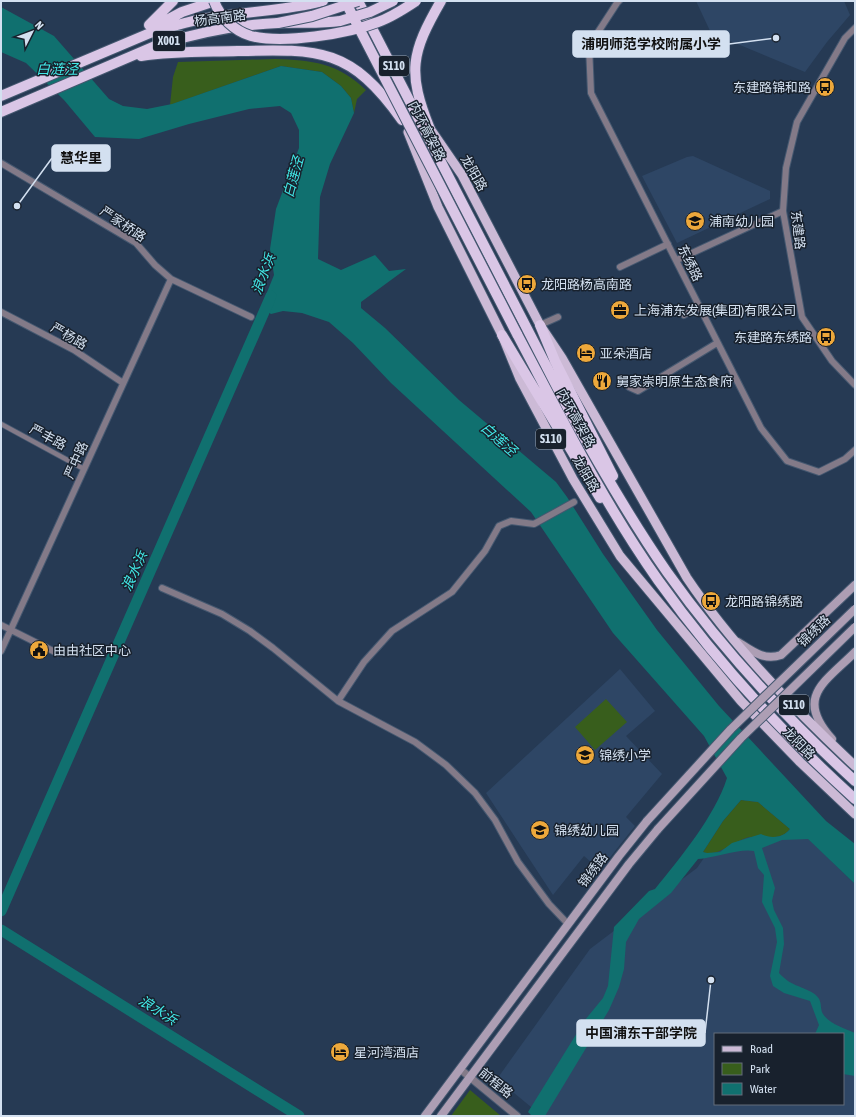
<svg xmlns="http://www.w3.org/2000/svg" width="856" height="1117" viewBox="0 0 856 1117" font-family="'Asap Condensed','Noto Sans SC',sans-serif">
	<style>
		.built { fill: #2e4665; fill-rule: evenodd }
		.green { fill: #385e1c }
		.water { fill: #10706f; fill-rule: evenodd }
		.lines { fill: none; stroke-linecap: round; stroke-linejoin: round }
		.river { stroke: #10706f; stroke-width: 11 }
		.pedestrian-casing { stroke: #455870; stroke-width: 6 }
		.minor-casing { stroke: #455870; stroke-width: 8 }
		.tertiary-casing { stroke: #455870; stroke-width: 9 }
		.secondary-casing { stroke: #455870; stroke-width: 10 }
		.primary-casing { stroke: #455870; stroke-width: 11 }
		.trunk-casing { stroke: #455870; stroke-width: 12 }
		.pedestrian { stroke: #837a88; stroke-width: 4.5 }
		.minor { stroke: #837a88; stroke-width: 6 }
		.tertiary { stroke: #837a88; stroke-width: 7 }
		.secondary { stroke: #ad9eb4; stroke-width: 8 }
		.primary { stroke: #ccbad6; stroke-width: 9 }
		.trunk { stroke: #dac6e6; stroke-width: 10 }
		.secondary-bridge-casing { stroke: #455870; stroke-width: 10; stroke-linecap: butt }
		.trunk-bridge-casing { stroke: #455870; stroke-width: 12; stroke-linecap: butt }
		.secondary-bridge { stroke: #ad9eb4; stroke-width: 8 }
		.trunk-bridge { stroke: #dac6e6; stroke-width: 10 }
		.labels { text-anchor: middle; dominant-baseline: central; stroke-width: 3; stroke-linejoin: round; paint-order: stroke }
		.shield { fill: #18212d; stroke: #9ba7b6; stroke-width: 1 }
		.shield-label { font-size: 12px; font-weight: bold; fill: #d3e0f0 }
		.street-label { font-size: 13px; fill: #d3e0f0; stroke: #18212d }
		.poi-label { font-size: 13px; fill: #d3e0f0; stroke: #18212d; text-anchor: start }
		.water-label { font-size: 14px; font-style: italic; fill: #42e8e7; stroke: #18212d }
		.leader { fill: none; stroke: #d3e0f0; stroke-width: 1.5 }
		.callout-dot { fill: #d3e0f0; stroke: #18212d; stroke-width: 1.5 }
		.callout { fill: #d3e0f0; stroke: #d3e0f0; stroke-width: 1.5 }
		.callout-label { font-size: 14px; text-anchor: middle; font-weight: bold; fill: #111 }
	</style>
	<rect width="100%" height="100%" fill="#263a54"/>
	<path class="built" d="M 696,1 L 844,1 L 850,15 L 827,42 L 805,72 L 711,33 Z
		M 693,156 L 770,191 L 770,199 L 677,243 L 642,176 L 687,157 Z
		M 620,669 L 655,711 L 626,736 L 662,774 L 626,817 L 635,826 L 600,870 L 584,856 L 553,895 L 486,793 Z
		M 754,786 L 855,884 L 855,1116 L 542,1116 L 497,1079 L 590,949 L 697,868 ZM 715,1034 L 843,1034 L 843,1104 L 715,1104 Z"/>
	<path class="green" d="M 275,59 C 312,60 338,63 366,90 L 357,99 L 354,113 L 351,98 L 341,86 L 322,72 L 281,66 L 170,105 L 173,77 L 178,62 Z
		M 606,699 L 627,722 L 595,750 L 575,727 Z
		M 741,800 L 758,802 L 790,829 C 779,843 761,834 746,838 C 733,842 716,858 703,852 L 723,821 Z
		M 470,1090 L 501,1116 L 451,1116 Z"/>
	<path class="water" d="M 1,7 L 54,36 L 109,99 L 123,106 L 147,109 L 172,104 L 281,66 L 322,72 L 341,86 L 351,98 L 354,113 L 330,164 L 320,197 L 318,259 L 341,270 L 375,255 L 389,271 L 406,269 L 361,302 L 361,308 L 385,328 L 459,400 L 556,482 L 567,497 L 603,554 L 657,630 L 719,706 L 826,821 L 855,844 L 855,884 L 808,839 L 782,840 L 762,848 L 775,888 L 772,901 L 774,910 L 783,928 L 784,944 L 779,973 C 792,987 800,985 813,993 C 824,1000 819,1007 823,1014 C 829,1024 846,1029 855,1033 L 855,1076 L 843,1074 L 843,1034 L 815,1034 L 819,1025 L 810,1001 L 784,993 L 773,986 L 770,976 L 777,942 L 775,928 L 762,902 L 764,875 L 758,868 L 754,851 C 740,848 714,858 698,859 L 671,893 L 639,919 L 626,942 L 624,969 L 619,987 L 609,1010 L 545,1116 L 532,1116 L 528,1112 L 585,1020 L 603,998 L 608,986 L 614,927 L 649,891 L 655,889 C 680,858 715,816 727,778 L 704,736 L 613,633 L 531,512 L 391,383 L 353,343 L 329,322 L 302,313 L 283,311 L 271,314 L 261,307 L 274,275 L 270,249 L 276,209 L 299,148 L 299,130 L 291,113 L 280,106 L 249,109 L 189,124 L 139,139 L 95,137 L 64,100 L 26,63 L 1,52 ZM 741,800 L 758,802 L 790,829 C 783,838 771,839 761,834 L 732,843 L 720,852 L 707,853 L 703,852 L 723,821 Z"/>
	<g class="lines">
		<path class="river" d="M 1,911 L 271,296
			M 1,930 L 299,1116"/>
		<defs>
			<path id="pedestrian" d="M 1,424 L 84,469"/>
			<path id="minor" d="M 619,1 L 617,3 L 589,46 L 591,93 L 761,428 L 787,461 L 819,472 L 845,459 L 855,450
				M 855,28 L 845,38 L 797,122 L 786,168 L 783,211 L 802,317 L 832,361 L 855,385
				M 1,163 L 136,243 L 155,265 L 171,279 L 251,317
				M 677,260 L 783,211
				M 620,267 L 668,244
				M 1,312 L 74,350 L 123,383
				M 684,315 L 698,307
				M 540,325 L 558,317
				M 629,387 L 638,391 L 717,343
				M 162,588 L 222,614 L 250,631 L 273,648 L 338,701 L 415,742 L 446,765 L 475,793 L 495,820 L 518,862 L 549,904 L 568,924
				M 1,625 L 57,653
				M 1,651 L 171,279
				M 338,701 L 364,662 L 392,631 L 452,592 L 485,551 L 499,526 L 511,521 L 534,524 L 574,502"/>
			<path id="tertiary" d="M 460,1069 L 517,1116"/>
			<path id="secondary" d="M 738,642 C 752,651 764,661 781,655 L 855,585
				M 832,739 C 794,697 825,682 855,652
				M 425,1116 L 619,856 L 647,821
				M 441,1116 L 629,864 L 658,829"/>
			<path id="primary" d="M 427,124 L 462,175 L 540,325 L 562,358 L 687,578 C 732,645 796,711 855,766
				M 408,132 L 438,207 L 502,335 L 520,379 L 573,479 L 620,556 L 741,701 L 800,762 L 855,814"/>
			<path id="trunk" d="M 358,1 L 571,414 C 601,468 632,522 667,572 C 721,648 786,718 855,781
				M 149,25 L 173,1
				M 152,28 L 182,12 L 215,1
				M 141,56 C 173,51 205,52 238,51 C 320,49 351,48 402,120
				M 1,96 L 150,33 C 173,26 196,19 221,16 C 255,11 290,10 323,1
				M 1,112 L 155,46 C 195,33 236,25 278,23 C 299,22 319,24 340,21
				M 430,129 C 407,72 411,53 441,1
				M 540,325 L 555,361 L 613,476
				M 517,334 C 561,417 603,502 658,580 C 715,660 782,733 855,799
				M 502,335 L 600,498"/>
		</defs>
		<use href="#pedestrian" class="pedestrian-casing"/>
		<use href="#minor" class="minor-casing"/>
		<use href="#tertiary" class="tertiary-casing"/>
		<use href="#secondary" class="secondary-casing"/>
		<use href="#primary" class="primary-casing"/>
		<use href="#trunk" class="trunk-casing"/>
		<use href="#pedestrian" class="pedestrian"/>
		<use href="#minor" class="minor"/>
		<use href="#tertiary" class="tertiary"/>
		<use href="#secondary" class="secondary"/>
		<use href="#primary" class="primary"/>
		<use href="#trunk" class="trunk"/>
		<defs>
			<path id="secondary-bridge" d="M 647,821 L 731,729 L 855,609
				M 658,829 L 741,738 L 855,627"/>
			<path id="trunk-bridge" d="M 214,1 C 220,17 234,31 251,36 C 283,44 347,34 378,22 C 392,17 404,9 416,1
				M 345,1 L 517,334
				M 340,21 L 370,12 L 393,1
				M 278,23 L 312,16 L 358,1"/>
		</defs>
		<use href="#secondary-bridge" class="secondary-bridge-casing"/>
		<use href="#trunk-bridge" class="trunk-bridge-casing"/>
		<use href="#secondary-bridge" class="secondary-bridge"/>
		<use href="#trunk-bridge" class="trunk-bridge"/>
	</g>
	<defs>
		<symbol id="bus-disc" viewBox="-11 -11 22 22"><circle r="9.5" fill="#eda83b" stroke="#18212d"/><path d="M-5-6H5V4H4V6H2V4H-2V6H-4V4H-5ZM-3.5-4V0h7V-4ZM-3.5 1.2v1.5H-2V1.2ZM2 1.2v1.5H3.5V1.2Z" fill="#111"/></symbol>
		<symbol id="school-disc" viewBox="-11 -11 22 22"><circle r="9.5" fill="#eda83b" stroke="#18212d"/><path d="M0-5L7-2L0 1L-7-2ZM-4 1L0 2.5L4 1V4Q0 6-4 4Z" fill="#111"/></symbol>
		<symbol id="office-disc" viewBox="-11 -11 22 22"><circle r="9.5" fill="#eda83b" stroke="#18212d"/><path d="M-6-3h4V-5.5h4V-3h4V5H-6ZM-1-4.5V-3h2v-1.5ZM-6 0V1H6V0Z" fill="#111"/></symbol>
		<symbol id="hotel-disc" viewBox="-11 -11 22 22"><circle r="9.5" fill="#eda83b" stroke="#18212d"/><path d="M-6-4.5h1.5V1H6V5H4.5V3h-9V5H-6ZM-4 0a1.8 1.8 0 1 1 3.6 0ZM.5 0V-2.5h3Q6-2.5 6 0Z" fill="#111"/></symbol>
		<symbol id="restaurant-disc" viewBox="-11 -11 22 22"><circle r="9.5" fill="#eda83b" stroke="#18212d"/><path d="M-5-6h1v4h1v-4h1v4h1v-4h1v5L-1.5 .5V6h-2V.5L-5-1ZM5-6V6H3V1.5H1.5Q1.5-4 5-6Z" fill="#111"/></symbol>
		<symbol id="civic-disc" viewBox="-11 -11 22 22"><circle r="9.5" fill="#eda83b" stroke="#18212d"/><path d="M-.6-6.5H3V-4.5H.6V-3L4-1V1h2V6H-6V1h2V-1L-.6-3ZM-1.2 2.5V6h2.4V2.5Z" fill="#111"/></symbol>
	</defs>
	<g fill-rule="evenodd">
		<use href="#bus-disc" x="814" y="76" width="22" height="22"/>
		<use href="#school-disc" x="684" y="210" width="22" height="22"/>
		<use href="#bus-disc" x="516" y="273" width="22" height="22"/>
		<use href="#office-disc" x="609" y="299" width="22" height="22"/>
		<use href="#bus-disc" x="815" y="326" width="22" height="22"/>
		<use href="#hotel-disc" x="575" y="342" width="22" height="22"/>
		<use href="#restaurant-disc" x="591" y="370" width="22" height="22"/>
		<use href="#bus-disc" x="700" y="590" width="22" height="22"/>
		<use href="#civic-disc" x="28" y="639" width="22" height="22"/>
		<use href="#school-disc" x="574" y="744" width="22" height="22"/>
		<use href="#school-disc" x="529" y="819" width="22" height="22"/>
		<use href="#hotel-disc" x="329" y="1041" width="22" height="22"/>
	</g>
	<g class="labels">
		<g class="shield">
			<rect x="153" y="31" width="32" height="20" rx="3"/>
			<rect x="379" y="56" width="30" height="20" rx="3"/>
			<rect x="536" y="429" width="30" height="20" rx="3"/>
			<rect x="779" y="695" width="30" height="20" rx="3"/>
		</g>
		<g class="shield-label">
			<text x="169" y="41">X001</text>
			<text x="394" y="66">S110</text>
			<text x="551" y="439">S110</text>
			<text x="794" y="705">S110</text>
		</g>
		<g class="street-label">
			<text transform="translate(220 18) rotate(-8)">杨高南路</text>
			<text transform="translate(427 131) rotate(63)">内环高架路</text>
			<text transform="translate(474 173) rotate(60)">龙阳路</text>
			<text transform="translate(123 224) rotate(34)">严家桥路</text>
			<text transform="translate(798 230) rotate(83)">东建路</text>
			<text transform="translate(690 263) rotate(64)">东绣路</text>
			<text transform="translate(69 336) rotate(30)">严杨路</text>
			<text transform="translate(576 418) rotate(61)">内环高架路</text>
			<text transform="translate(48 437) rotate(28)">严丰路</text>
			<text transform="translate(76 460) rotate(-66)">严中路</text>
			<text transform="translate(586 474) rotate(60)">龙阳路</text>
			<text transform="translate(814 631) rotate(-44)">锦绣路</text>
			<text transform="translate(799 743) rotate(45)">龙阳路</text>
			<text transform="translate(593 870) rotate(-53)">锦绣路</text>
			<text transform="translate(496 1083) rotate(39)">前程路</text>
		</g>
		<g class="poi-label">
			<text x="811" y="87" text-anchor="end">东建路锦和路</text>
			<text x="709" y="221">浦南幼儿园</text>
			<text x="541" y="284">龙阳路杨高南路</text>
			<text x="634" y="310">上海浦东发展(集团)有限公司</text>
			<text x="812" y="337" text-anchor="end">东建路东绣路</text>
			<text x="600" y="353">亚朵酒店</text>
			<text x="616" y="381">舅家崇明原生态食府</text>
			<text x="725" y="601">龙阳路锦绣路</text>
			<text x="53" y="650">由由社区中心</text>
			<text x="599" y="755">锦绣小学</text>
			<text x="554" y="830">锦绣幼儿园</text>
			<text x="354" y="1052">星河湾酒店</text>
		</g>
		<g class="water-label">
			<text x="57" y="69">白涟泾</text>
			<text transform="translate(293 177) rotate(-75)">白莲泾</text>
			<text transform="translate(263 274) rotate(-69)">浪水浜</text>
			<text transform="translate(499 439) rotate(41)">白莲泾</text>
			<text transform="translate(134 571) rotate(-66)">浪水浜</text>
			<text transform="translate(158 1010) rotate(32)">浪水浜</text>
		</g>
	</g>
	<path class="leader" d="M776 38L729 44M17 206L52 158M711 980L705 1033"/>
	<g class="callout-dot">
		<circle cx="776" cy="38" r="4"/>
		<circle cx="17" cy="206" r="4"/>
		<circle cx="711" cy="980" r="4"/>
	</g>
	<g class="callout">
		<rect x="573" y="31" width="156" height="26" rx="4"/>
		<rect x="52" y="145" width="58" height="26" rx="4"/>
		<rect x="577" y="1020" width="128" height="26" rx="4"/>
	</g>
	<g class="callout-label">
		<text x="651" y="49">浦明师范学校附属小学</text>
		<text x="81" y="163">慧华里</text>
		<text x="641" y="1038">中国浦东干部学院</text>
	</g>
	<rect width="856" height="1117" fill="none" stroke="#d3e0f0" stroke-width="4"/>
	<rect x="714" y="1033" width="130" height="72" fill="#18212d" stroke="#636d7b"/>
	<rect x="722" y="1046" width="20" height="6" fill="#ccbad6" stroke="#636d7b"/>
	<text x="750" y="1053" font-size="12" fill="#d3e0f0">Road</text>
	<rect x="722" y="1063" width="20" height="12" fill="#385e1c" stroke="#636d7b"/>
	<text x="750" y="1073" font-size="12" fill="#d3e0f0">Park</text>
	<rect x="722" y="1083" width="20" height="12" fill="#10706f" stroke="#636d7b"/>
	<text x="750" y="1093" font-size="12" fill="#d3e0f0">Water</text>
	<g transform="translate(32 32) rotate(48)" stroke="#18212d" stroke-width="3" paint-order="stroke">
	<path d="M0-3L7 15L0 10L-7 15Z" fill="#d3e0f0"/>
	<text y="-6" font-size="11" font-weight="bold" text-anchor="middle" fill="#d3e0f0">N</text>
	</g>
</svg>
